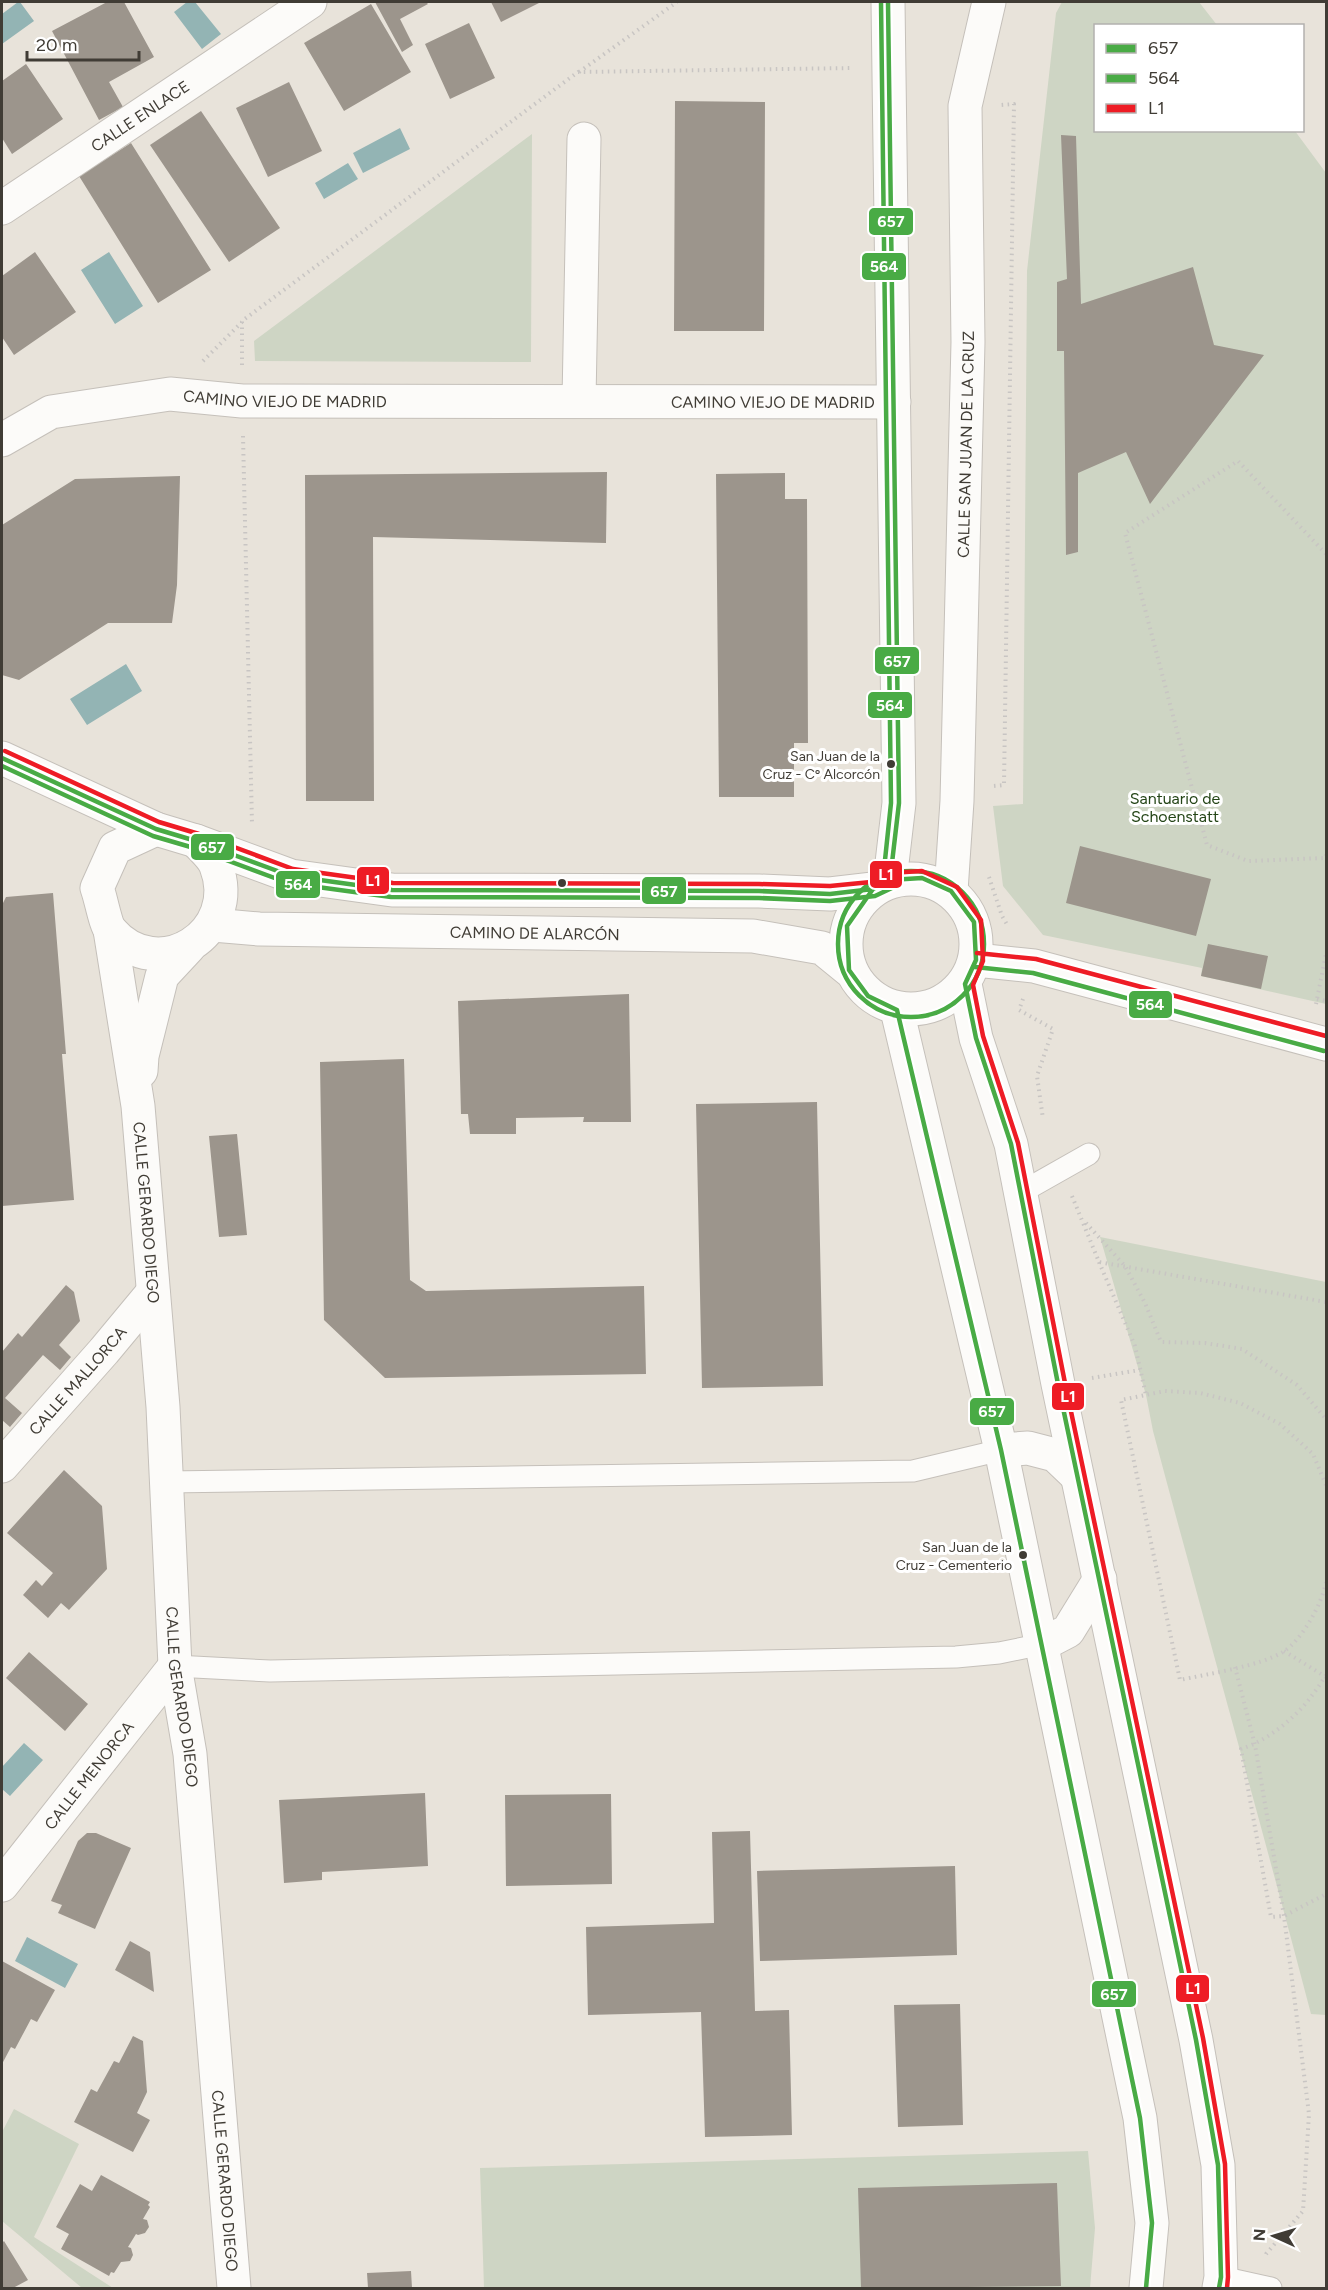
<svg xmlns="http://www.w3.org/2000/svg" width="1328" height="2290" viewBox="0 0 1328 2290" font-family="Figtree,sans-serif">
	<style>
		.green { fill: #ced5c4 }
		.water { fill: #93b4b4 }
		.building { fill: #9c958c }
		.lines { fill: none; stroke-linecap: round; stroke-linejoin: round }
		.lane-casing { stroke: #c5c0ba; stroke-width: 23 }
		.street-casing { stroke: #c5c0ba; stroke-width: 35 }
		.path { stroke: #c8c5c3; stroke-width: 4; stroke-dasharray: 1.5 4.5; stroke-linecap: butt }
		.lane { stroke: #fcfbf9; stroke-width: 21 }
		.street { stroke: #fcfbf9; stroke-width: 33 }
		.bus-1-casing { stroke: #fff; stroke-width: 9 }
		.bus-2-casing { stroke: #fff; stroke-width: 9 }
		.bus-3-casing { stroke: #fff; stroke-width: 9 }
		.bus-1 { stroke: #49ab45; stroke-width: 4.5 }
		.bus-2 { stroke: #49ab45; stroke-width: 4.5 }
		.bus-3 { stroke: #ee1c25; stroke-width: 4.5 }
		.bus-dot { fill: #403c35; stroke: #fff; stroke-width: 2 }
		.labels { text-anchor: middle; dominant-baseline: central; stroke-width: 6; stroke-linejoin: round; paint-order: stroke }
		.bus-label { font-size: 14px; fill: #403c35; stroke: #fff; text-anchor: end }
		.street-label { font-size: 16px; fill: #403c35; stroke: #fff }
		.park-label { font-size: 16px; fill: #244517; stroke: #fff }
		.line-badge { stroke: #fff; stroke-width: 2 }
		.badge-label { font-size: 16px; text-anchor: middle; font-weight: bold; fill: #fff }
	</style>
	<rect width="100%" height="100%" fill="#e8e3da"/>
	<path class="green" d="M 1062,2 L 1199,2 L 1217,25 L 1096,26 L 1096,130 L 1295,131 L 1326,173 L 1326,1004 L 1201,976 L 1202,968 L 1043,935 L 1003,886 L 993,806 L 1023,804 L 1027,271 L 1056,13 Z
		M 532,134 L 531,362 L 255,361 L 254,341 Z
		M 1100,1237 L 1326,1282 L 1326,2015 L 1311,2014 C 1260,1819 1205,1626 1153,1431 L 1146,1395 Z
		M 14,2109 L 79,2144 L 34,2237 L 113,2288 L 82,2288 L 2,2221 L 2,2132 Z
		M 1088,2151 L 1095,2228 L 1090,2288 L 484,2288 L 480,2168 Z"/>
	<path class="water" d="M 18,2 L 20,2 L 34,21 L 2,44 L 2,14 Z
		M 187,2 L 195,2 L 221,34 L 202,49 L 174,12 Z
		M 400,128 L 410,149 L 363,173 L 353,153 Z
		M 348,163 L 358,179 L 324,199 L 315,183 Z
		M 109,252 L 143,306 L 115,324 L 81,270 Z
		M 126,664 L 142,691 L 87,725 L 70,699 Z
		M 24,1743 L 43,1760 L 10,1796 L 2,1789 L 2,1767 Z
		M 27,1937 L 78,1964 L 65,1988 L 15,1961 Z"/>
	<path class="building" d="M 107,2 L 124,2 L 154,57 L 109,82 L 123,107 L 99,120 L 52,31 Z
		M 375,2 L 426,2 L 428,4 L 400,19 L 413,45 L 402,52 Z
		M 491,2 L 541,2 L 501,22 Z
		M 371,4 L 411,72 L 344,111 L 304,43 Z
		M 469,23 L 495,78 L 450,99 L 425,44 Z
		M 26,64 L 63,119 L 12,154 L 2,138 L 2,81 Z
		M 289,82 L 322,151 L 268,177 L 236,108 Z
		M 675,101 L 765,102 L 764,331 L 674,331 Z
		M 201,111 L 280,228 L 229,262 L 150,145 Z
		M 1061,135 L 1076,136 L 1081,304 L 1193,267 L 1214,345 L 1264,355 L 1150,504 L 1126,452 L 1078,473 L 1078,552 L 1066,555 L 1064,351 L 1057,351 L 1057,282 L 1067,279 Z
		M 131,143 L 211,270 L 158,303 L 79,176 Z
		M 35,252 L 76,312 L 14,355 L 2,337 L 2,276 Z
		M 607,472 L 606,543 L 373,537 L 374,801 L 306,801 L 305,475 Z
		M 785,473 L 785,499 L 807,499 L 808,743 L 794,743 L 794,797 L 719,797 L 716,474 Z
		M 180,476 L 177,585 L 172,623 L 108,623 L 19,680 L 2,675 L 2,525 L 75,479 Z
		M 1080,846 L 1211,879 L 1196,936 L 1066,903 Z
		M 53,893 L 66,1054 L 62,1054 L 74,1200 L 2,1206 L 2,905 L 6,897 Z
		M 1208,944 L 1268,956 L 1261,989 L 1201,976 Z
		M 629,994 L 631,1122 L 583,1122 L 584,1117 L 516,1118 L 516,1134 L 470,1134 L 468,1114 L 461,1114 L 458,1001 Z
		M 404,1059 L 410,1280 L 426,1291 L 644,1286 L 646,1374 L 385,1378 L 324,1320 L 320,1062 Z
		M 817,1102 L 823,1386 L 702,1388 L 696,1104 Z
		M 237,1134 L 247,1235 L 219,1237 L 209,1136 Z
		M 66,1285 L 74,1292 L 80,1321 L 59,1345 L 71,1357 L 60,1370 L 43,1355 L 21,1380 L 5,1398 L 22,1413 L 10,1427 L 2,1420 L 2,1352 L 18,1333 L 22,1337 Z
		M 64,1470 L 102,1506 L 107,1569 L 69,1610 L 61,1603 L 48,1618 L 23,1595 L 36,1580 L 42,1586 L 53,1573 L 7,1533 Z
		M 29,1652 L 88,1704 L 65,1731 L 6,1678 Z
		M 425,1793 L 428,1866 L 322,1872 L 322,1880 L 284,1883 L 279,1800 Z
		M 611,1794 L 612,1884 L 506,1886 L 505,1795 Z
		M 750,1831 L 755,2011 L 789,2010 L 792,2135 L 705,2137 L 701,2012 L 588,2015 L 586,1927 L 714,1923 L 712,1832 Z
		M 87,1833 L 96,1833 L 131,1848 L 95,1929 L 58,1913 L 62,1905 L 51,1901 L 78,1841 Z
		M 955,1866 L 957,1955 L 760,1961 L 757,1871 Z
		M 130,1941 L 150,1952 L 154,1992 L 115,1970 Z
		M 2,1961 L 55,1990 L 37,2022 L 31,2019 L 15,2049 L 11,2047 L 2,2064 Z
		M 960,2004 L 963,2125 L 898,2127 L 894,2005 Z
		M 133,2036 L 143,2041 L 147,2092 L 137,2113 L 150,2120 L 133,2152 L 74,2122 L 91,2089 L 97,2092 L 114,2061 L 119,2063 Z
		M 101,2175 L 150,2202 L 148,2205 L 150,2207 L 143,2219 L 147,2220 L 149,2227 L 145,2233 L 138,2235 L 136,2234 L 128,2247 L 131,2248 L 133,2255 L 130,2261 L 121,2262 L 114,2273 L 111,2272 L 109,2276 L 61,2249 L 69,2234 L 56,2227 L 80,2184 L 92,2191 Z
		M 1057,2183 L 1061,2286 L 861,2288 L 858,2188 Z
		M 4,2241 L 28,2280 L 13,2288 L 2,2288 L 2,2243 Z
		M 411,2271 L 412,2288 L 368,2288 L 367,2273 Z"/>
	<g class="lines">
		<defs>
			<path id="lane" d="M 1020,1193 L 1089,1154
				M 168,1482 L 913,1471 L 1001,1450
				M 175,1666 L 270,1671 L 956,1657 L 999,1653 L 1043,1644
				M 1221,2277 L 1271,2288"/>
			<g id="street">
				<path d="M 888,2 L 899,803 L 890,880"/>
				<path id="s1" d="M 2,208 L 310,2"/>
				<path d="M 579,400 L 584,139"/>
				<path id="s2" d="M 2,440 L 51,412 L 170,394 L 242,401 L 894,402"/>
				<path d="M 2,758 L 156,829 L 196,841 L 291,876 L 392,890 L 759,891 L 830,894 L 873,889"/>
				<path d="M 156,829 L 115,848 L 97,888 C 101,898 105,924 111,931 C 158,986 242,933 216,866 C 213,857 202,848 196,841"/>
				<circle cx="911" cy="944" r="65"/>
				<path id="s3" d="M 951,891 L 957,801 L 968,342 L 965,106 L 989,2"/>
				<path id="s4" d="M 213,925 L 259,929 L 753,936 L 822,948 L 849,970"/>
				<path id="s5" d="M 110,930 L 138,1106 L 163,1407 L 175,1666 L 190,1754 L 234,2288"/>
				<path d="M 976,960 L 1034,966 L 1326,1044"/>
				<path d="M 965,984 L 976,1038 L 1011,1144 L 1058,1384 L 1196,2040 L 1218,2165 L 1221,2277 L 1219,2288"/>
				<path d="M 897,1010 L 1001,1450 L 1140,2118 L 1152,2223 L 1146,2288"/>
				<path d="M 141,1071 L 142,1056 L 162,976 L 189,947"/>
				<path d="M 1001,1450 L 1028,1448 L 1055,1455 L 1077,1476"/>
				<path id="s6" d="M 2,1466 L 104,1351 L 153,1292"/>
				<path d="M 1043,1644 L 1068,1631 L 1100,1579"/>
				<path id="s7" d="M 2,1885 L 175,1666"/>
			</g>
		</defs>
		<use href="#lane" class="lane-casing"/>
		<use href="#street" class="street-casing"/>
		<path class="path" d="M 579,72 L 677,2
			M 203,361 L 242,322
			M 242,365 L 242,321 L 578,72 L 853,68
			M 243,436 L 252,824
			M 1326,554 L 1238,461 L 1125,533 L 1207,845 L 1248,861 L 1325,858 L 1326,855
			M 994,786 L 1004,785 L 1014,104 L 1001,105
			M 989,877 L 1002,916 L 1008,926
			M 1023,999 L 1019,1010 L 1053,1029 L 1037,1076 L 1043,1119
			M 1317,999 L 1326,1001
			M 1316,1004 L 1326,954
			M 1072,1196 L 1099,1262 L 1326,1302
			M 1086,1223 L 1125,1266 L 1145,1303 L 1161,1342 L 1205,1343 L 1242,1349 L 1297,1385 L 1326,1419
			M 1099,1262 L 1135,1346 L 1146,1395
			M 1092,1378 L 1140,1370
			M 1326,1485 L 1313,1454 L 1280,1424 L 1240,1403 L 1200,1393 L 1165,1391 L 1121,1400 L 1180,1680 C 1207,1674 1260,1666 1283,1652 C 1302,1640 1322,1604 1326,1582
			M 1284,1651 L 1326,1677
			M 1235,1667 L 1255,1745 L 1284,1916 L 1309,2114 L 1303,2211 L 1266,2254 L 1265,2258
			M 1326,1675 C 1322,1681 1318,1688 1313,1694 C 1297,1717 1267,1741 1241,1749 L 1271,1917 L 1284,1916 L 1326,1894"/>
		<use href="#lane" class="lane"/>
		<use href="#street" class="street"/>
		<defs>
			<path id="bus-1" d="M 888,2 L 899,803 L 890,880
				M 2,758 L 156,829 L 196,841 L 291,876 L 392,890 L 759,891 L 830,894 L 873,889 L 890,880
				M 1146,2288 L 1152,2223 L 1140,2118 L 1001,1450 L 897,1010 L 868,996 L 849,970 L 847,926 L 873,889 L 890,880 L 922,878 L 951,891 L 974,922 L 976,960 L 965,984 L 976,1038 L 1011,1144 L 1058,1384 L 1196,2040 L 1218,2165 L 1221,2277 L 1219,2288"/>
			<path id="bus-2" d="M 881,2 L 891,803 L 883,879
				M 2,766 L 153,836 L 194,848 L 288,883 L 391,897 L 759,898 L 830,901 L 875,896 L 894,887
				M838 944a73 73 0 1 1 146 0a73 73 0 1 1-146 0Z
				M 975,967 L 1033,973 L 1324,1051"/>
			<path id="bus-3" d="M 5,751 L 159,822 L 199,834 L 293,869 L 393,883 L 759,884 L 830,886 L 871,882 L 889,873 L 922,871 L 957,887 L 981,920 L 983,961 L 973,985 L 983,1036 L 1018,1143 L 1065,1383 L 1203,2038 L 1225,2164 L 1228,2277 L 1227,2288
				M 977,953 L 1036,959 L 1326,1036"/>
		</defs>
		<use href="#bus-1" class="bus-1-casing"/>
		<use href="#bus-2" class="bus-2-casing"/>
		<use href="#bus-3" class="bus-3-casing"/>
		<use href="#bus-1" class="bus-1"/>
		<use href="#bus-2" class="bus-2"/>
		<use href="#bus-3" class="bus-3"/>
	</g>
	<g class="bus-dot">
		<circle cx="891" cy="764" r="5"/>
		<circle cx="562" cy="883" r="5"/>
		<circle cx="1023" cy="1555" r="5"/>
	</g>
	<g class="labels">
		<g class="bus-label">
			<text x="880" y="756">San Juan de la<tspan x="880" dy="18">Cruz - Cº Alcorcón</tspan></text>
			<text x="1012" y="1547">San Juan de la<tspan x="1012" dy="18">Cruz - Cementerio</tspan></text>
		</g>
		<g class="street-label">
			<text stroke="none"><textPath href="#s1" startOffset="166">CALLE ENLACE</textPath></text>
			<text stroke="none"><textPath href="#s2" startOffset="292">CAMINO VIEJO DE MADRID</textPath></text>
			<text stroke="none"><textPath href="#s2" startOffset="780">CAMINO VIEJO DE MADRID</textPath></text>
			<text stroke="none"><textPath href="#s3" startOffset="447">CALLE SAN JUAN DE LA CRUZ</textPath></text>
			<text stroke="none"><textPath href="#s4" startOffset="322">CAMINO DE ALARCÓN</textPath></text>
			<text stroke="none"><textPath href="#s5" startOffset="285">CALLE GERARDO DIEGO</textPath></text>
			<text stroke="none"><textPath href="#s6" startOffset="114">CALLE MALLORCA</textPath></text>
			<text stroke="none"><textPath href="#s5" startOffset="771">CALLE GERARDO DIEGO</textPath></text>
			<text stroke="none"><textPath href="#s7" startOffset="140">CALLE MENORCA</textPath></text>
			<text stroke="none"><textPath href="#s5" startOffset="1257">CALLE GERARDO DIEGO</textPath></text>
		</g>
		<g class="park-label">
			<text x="1175" y="798">Santuario de<tspan x="1175" dy="18">Schoenstatt</tspan></text>
		</g>
	</g>
	<g class="line-badge">
		<rect x="868" y="207" width="46" height="29" rx="6" fill="#49ab45"/>
		<rect x="861" y="252" width="46" height="29" rx="6" fill="#49ab45"/>
		<rect x="874" y="646" width="46" height="29" rx="6" fill="#49ab45"/>
		<rect x="867" y="691" width="46" height="28" rx="6" fill="#49ab45"/>
		<rect x="190" y="833" width="45" height="28" rx="6" fill="#49ab45"/>
		<rect x="869" y="860" width="34" height="29" rx="6" fill="#ee1c25"/>
		<rect x="356" y="866" width="34" height="29" rx="6" fill="#ee1c25"/>
		<rect x="275" y="870" width="46" height="29" rx="6" fill="#49ab45"/>
		<rect x="641" y="876" width="46" height="29" rx="6" fill="#49ab45"/>
		<rect x="1128" y="990" width="45" height="29" rx="6" fill="#49ab45"/>
		<rect x="1051" y="1382" width="34" height="29" rx="6" fill="#ee1c25"/>
		<rect x="969" y="1397" width="46" height="29" rx="6" fill="#49ab45"/>
		<rect x="1175" y="1974" width="35" height="29" rx="6" fill="#ee1c25"/>
		<rect x="1091" y="1980" width="46" height="28" rx="6" fill="#49ab45"/>
	</g>
	<g class="badge-label">
		<text x="891" y="227">657</text>
		<text x="884" y="272">564</text>
		<text x="897" y="667">657</text>
		<text x="890" y="711">564</text>
		<text x="212" y="853">657</text>
		<text x="886" y="880">L1</text>
		<text x="373" y="886">L1</text>
		<text x="298" y="890">564</text>
		<text x="664" y="897">657</text>
		<text x="1150" y="1010">564</text>
		<text x="1068" y="1402">L1</text>
		<text x="992" y="1417">657</text>
		<text x="1193" y="1994">L1</text>
		<text x="1114" y="2000">657</text>
	</g>
	<rect width="1328" height="2290" fill="none" stroke="#403c35" stroke-width="6"/>
	<rect x="1094" y="24" width="210" height="108" fill="#ffffff" stroke="#b3b1ae" stroke-width="1.5"/>
	<rect x="1106" y="44" width="30" height="9" fill="#49ab45" stroke="#b3b1ae" stroke-width="1.5"/>
	<text x="1148" y="54" font-size="18" fill="#403c35">657</text>
	<rect x="1106" y="74" width="30" height="9" fill="#49ab45" stroke="#b3b1ae" stroke-width="1.5"/>
	<text x="1148" y="84" font-size="18" fill="#403c35">564</text>
	<rect x="1106" y="104" width="30" height="9" fill="#ee1c25" stroke="#b3b1ae" stroke-width="1.5"/>
	<text x="1148" y="114" font-size="18" fill="#403c35">L1</text>
	<g transform="translate(1274 2236) rotate(274)" stroke="#ffffff" stroke-width="4.5" paint-order="stroke">
	<path d="M0-4.5L10 22L0 15L-10 22Z" fill="#403c35"/>
	<text y="-9" font-size="16" font-weight="bold" text-anchor="middle" fill="#403c35">N</text>
	</g>
	<path d="M27 51v9h112v-9" fill="none" stroke="#403c35" stroke-width="3"/>
	<text x="36" y="51" font-size="18" fill="#403c35" stroke="#ffffff" stroke-width="4.5" paint-order="stroke">20 m</text>
</svg>
